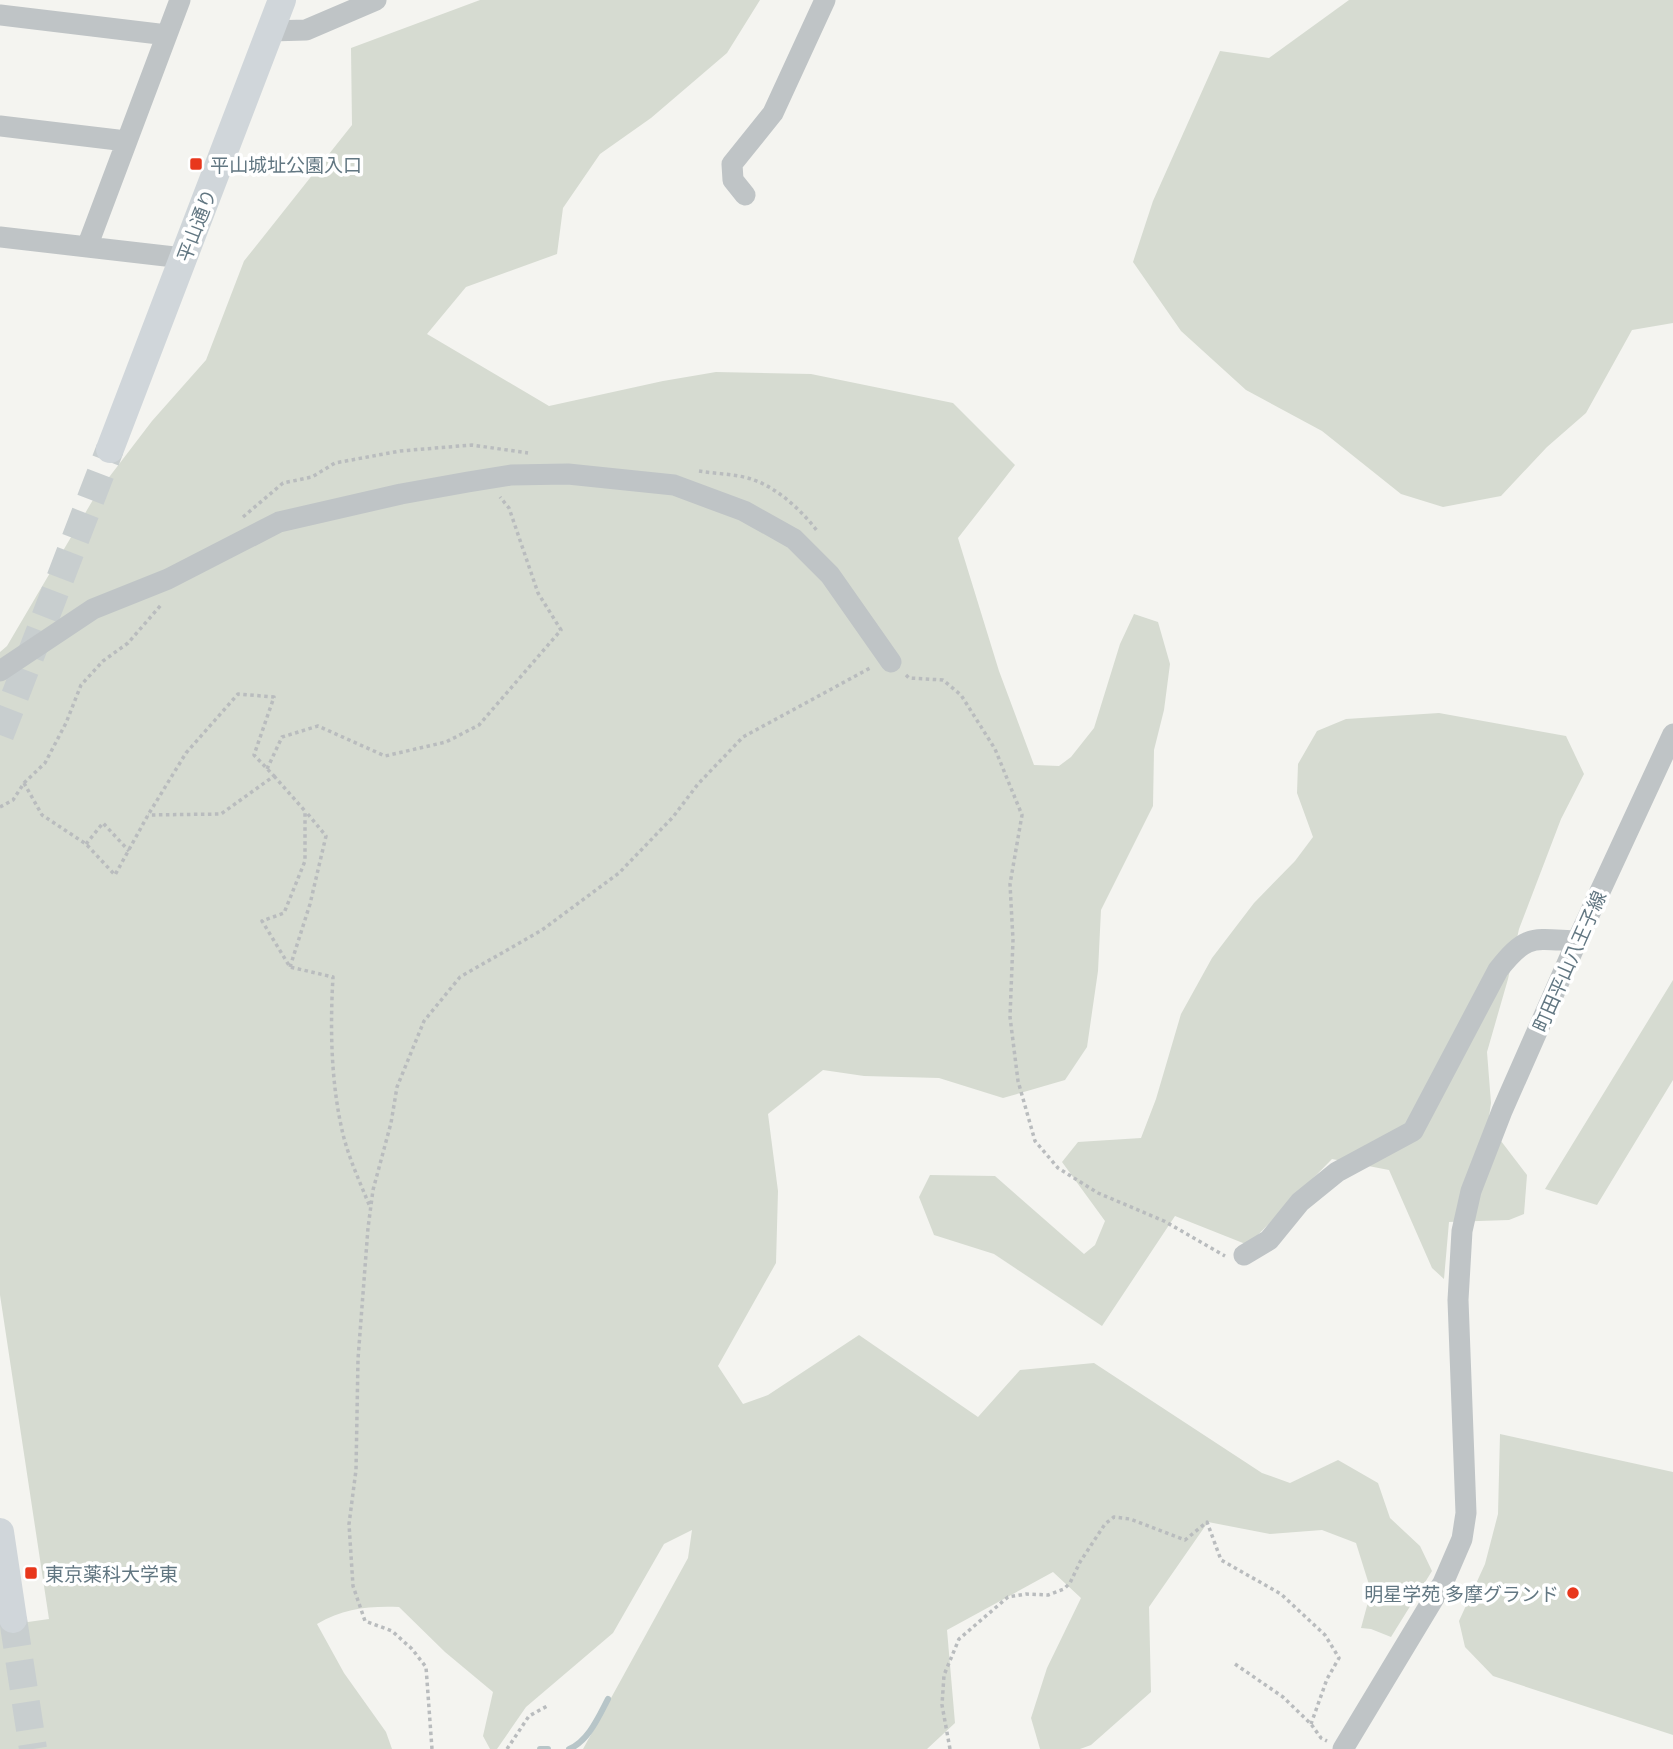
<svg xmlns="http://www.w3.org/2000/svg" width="1673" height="1749" viewBox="0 0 1673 1749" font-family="Lato,'Noto Sans JP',sans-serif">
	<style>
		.green { fill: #d6dbd1 }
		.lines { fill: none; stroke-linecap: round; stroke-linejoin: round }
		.stream { stroke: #b7c5c8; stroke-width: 6 }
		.major-tunnel { stroke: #c8cecf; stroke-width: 28; stroke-dasharray: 28 14; stroke-linecap: butt }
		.path { stroke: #b9bcbe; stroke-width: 3.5; stroke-dasharray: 3.5 3.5; stroke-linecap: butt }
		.minor { stroke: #bfc4c6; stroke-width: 21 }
		.major { stroke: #d0d6da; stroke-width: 28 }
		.poi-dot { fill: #e8371c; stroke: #fff; stroke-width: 2.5 }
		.labels { text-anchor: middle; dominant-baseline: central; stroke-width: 7; stroke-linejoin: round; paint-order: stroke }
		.poi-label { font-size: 19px; fill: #627782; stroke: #fff; text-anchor: start }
		.street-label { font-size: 19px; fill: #627782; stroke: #fff }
	</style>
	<rect width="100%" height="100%" fill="#f4f4f0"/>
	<path class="green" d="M 480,0 L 760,0 L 727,53 L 651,118 L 600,154 L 563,208 L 557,254 L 466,287 L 427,334 L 549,406 L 663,381 L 716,372 L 811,374 L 953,403 L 1015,465 L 958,538 L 999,671 L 1034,765 L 1059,766 L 1071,757 L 1094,728 L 1120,644 L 1134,614 L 1158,622 L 1170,664 L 1164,710 L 1154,750 L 1153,806 L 1101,910 L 1098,971 L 1087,1047 L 1065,1080 L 1003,1098 L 939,1078 L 864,1076 L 823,1070 L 768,1114 L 778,1191 L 776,1263 L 718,1366 L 743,1404 L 768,1395 L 859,1335 L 978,1417 L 1020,1370 L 1094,1363 L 1262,1473 L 1290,1483 L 1338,1460 L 1378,1483 L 1390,1518 L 1420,1546 L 1432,1571 L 1391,1637 L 1371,1629 L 1361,1628 L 1371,1591 L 1356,1543 L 1322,1530 L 1270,1534 L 1208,1522 L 1149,1607 L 1151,1692 L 1091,1745 L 1080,1749 L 1040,1749 L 1031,1718 L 1047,1668 L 1081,1598 L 1053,1572 L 947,1630 L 955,1723 L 927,1749 L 583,1749 L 688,1558 L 692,1530 L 664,1544 L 613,1633 L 526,1707 L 497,1749 L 490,1749 L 483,1736 L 493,1692 L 445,1652 L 399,1607 C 369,1606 344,1608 317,1624 L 344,1673 L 386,1732 L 392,1749 L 0,1749 L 0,1626 L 49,1619 L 0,1295 L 0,652 L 7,646 L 97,493 L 152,421 L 206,360 L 244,261 L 352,125 L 351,48 Z
		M 1349,0 L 1673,0 L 1673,323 L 1632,330 L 1586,413 L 1547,447 L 1501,496 L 1443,507 L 1401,494 L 1322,431 L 1246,390 L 1181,331 L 1133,262 L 1153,201 L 1220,51 L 1269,58 Z
		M 1439,713 L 1566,736 L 1584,774 L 1561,819 L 1519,929 L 1508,979 L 1487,1052 L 1491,1103 L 1488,1124 L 1527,1175 L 1524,1214 L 1509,1220 L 1449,1222 L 1444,1279 L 1432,1268 L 1389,1170 L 1332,1159 L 1248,1245 L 1175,1216 L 1102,1326 L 994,1254 L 934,1235 L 919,1197 L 930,1175 L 995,1176 L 1084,1254 L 1095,1245 L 1105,1221 L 1062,1162 L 1078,1142 L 1141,1138 L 1156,1099 L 1181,1014 L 1212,958 L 1254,903 L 1295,861 L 1313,837 L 1297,793 L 1298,764 L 1317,731 L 1346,719 Z
		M 1673,980 L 1673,1080 L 1597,1205 L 1545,1189 Z
		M 1500,1434 L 1673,1472 L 1673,1735 L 1493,1676 L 1465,1647 L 1459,1621 L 1485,1564 L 1498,1514 Z"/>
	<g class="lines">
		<path class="stream" d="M 540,1749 L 548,1749
			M 569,1749 C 588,1742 599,1716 608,1699"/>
		<path class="major-tunnel" d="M 0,735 L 110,449
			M 13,1619 L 33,1749"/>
		<path class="path" d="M 699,471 C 717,474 738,474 754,480 C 779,489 803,512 818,532
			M 243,517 L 283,483 L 312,477 L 335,463 L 400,451 L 472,445 L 528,453
			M 906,675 L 909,678 L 943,680 L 961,695 L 995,749 L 1022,815 L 1010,884 L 1013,940 L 1010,1017 L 1018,1081 L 1035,1141 L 1058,1168 L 1098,1193 L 1164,1221 L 1225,1256
			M 267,769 L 282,737 L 318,726 L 385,756 L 446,742 L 479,725 L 561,630 L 538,593 L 509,508 L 500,497
			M 274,776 L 305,811 L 305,861 L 284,913 L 262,921 L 290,967 L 333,977 C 330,1028 331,1081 342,1130 C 348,1157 360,1182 370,1207
			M 24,783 L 42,815 L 86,844 L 115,875 L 148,815 L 186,753 L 238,694 L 274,697 L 254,755 L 274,776 L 221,814 L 148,815
			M 0,807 L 13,800 L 24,783 L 45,763 L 66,723 L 81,685 L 103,661 L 128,643 L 161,605
			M 86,844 L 103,823 L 129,851
			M 290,967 L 310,904 L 326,836 L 307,813
			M 1235,1664 L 1283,1697 L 1311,1724 L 1321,1738 L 1327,1741
			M 432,1749 L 426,1667 L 412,1649 L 392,1631 L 365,1621 L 353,1586 L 349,1524 L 356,1470 L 358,1359 L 368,1228 L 373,1190 L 391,1123 L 397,1087 L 424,1021 L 460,977 L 542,930 L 619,873 L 673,817 L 698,784 L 743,737 L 872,667
			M 507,1749 L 529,1716 L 549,1705
			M 950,1749 L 942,1705 L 944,1675 L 959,1639 L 1008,1597 L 1026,1594 L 1048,1595 L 1064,1589 L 1070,1583 L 1080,1562 L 1105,1524 L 1114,1517 L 1130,1519 L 1185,1540 L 1207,1522 L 1221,1560 L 1281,1594 L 1325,1635 L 1339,1658 L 1327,1679 L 1311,1724"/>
		<path class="minor" d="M 0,15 L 167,35
			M 270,31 L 306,30 L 376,0
			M 0,126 L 126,141
			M 745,195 L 733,180 L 732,164 L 773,113 L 825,0
			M 0,237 L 183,258
			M 87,247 L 180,0
			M 0,671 L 93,609 L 168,579 L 279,522 L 401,494 L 468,482 L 511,475 L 568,474 L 674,485 L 744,511 L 794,539 L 830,575 L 891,662
			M 1244,1255 L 1269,1240 L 1300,1202 L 1337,1172 L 1413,1131 L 1498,970 C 1527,933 1533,939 1577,941
			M 1343,1749 L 1443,1583 L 1462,1539 L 1466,1513 L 1458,1300 L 1462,1231 L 1471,1191 L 1502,1111 L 1577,941 L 1673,734"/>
		<path class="major" d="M 110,449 L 282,0
			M 0,1532 L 13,1619"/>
	</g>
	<g class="poi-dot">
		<rect x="189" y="157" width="14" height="14" rx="3.5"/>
		<rect x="24" y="1566" width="14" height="14" rx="3.5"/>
		<circle cx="1573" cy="1593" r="7"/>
	</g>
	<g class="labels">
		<g class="poi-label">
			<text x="210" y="164">平山城址公園入口</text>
			<text x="45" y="1573">東京薬科大学東</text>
			<text x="1559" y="1593" text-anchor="end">明星学苑 多摩グランド</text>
		</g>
		<g class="street-label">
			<text transform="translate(196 225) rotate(-69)">平山通り</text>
			<text transform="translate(1569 961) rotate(-66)">町田平山八王子線</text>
		</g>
	</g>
</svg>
